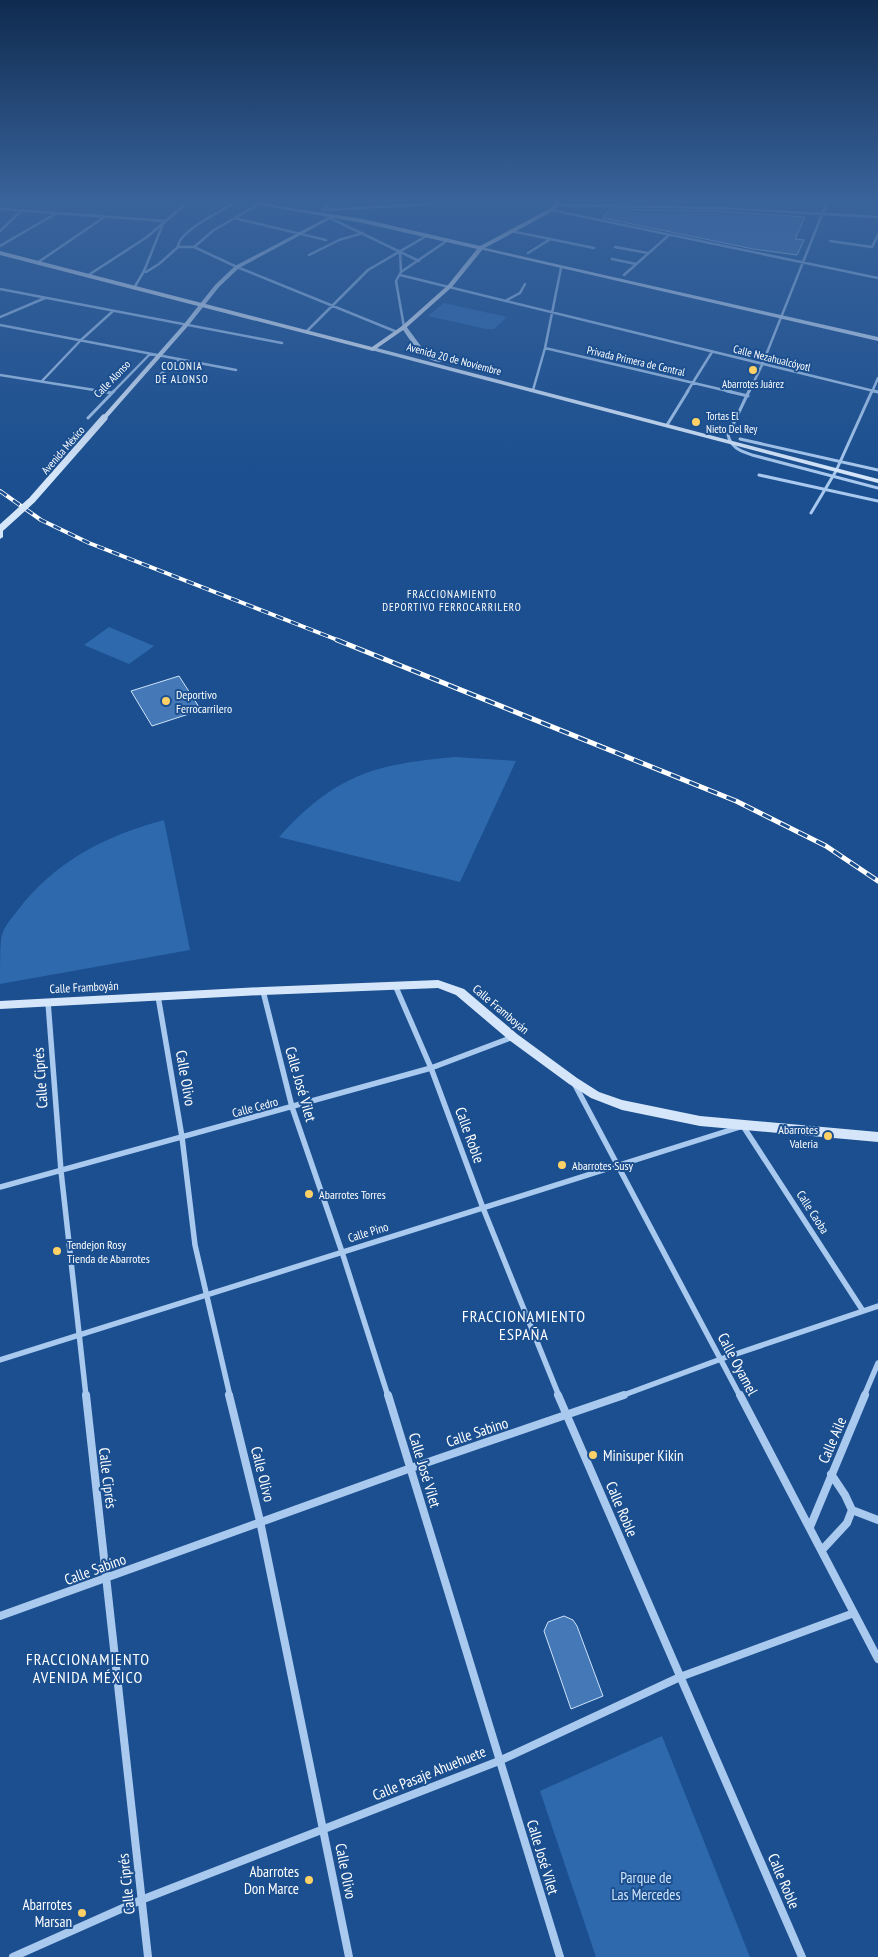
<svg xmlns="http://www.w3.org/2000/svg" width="878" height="1957" viewBox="0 0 878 1957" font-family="'PT Sans Narrow',sans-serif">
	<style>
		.green { fill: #2e69ad }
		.building { fill: #4478b7; stroke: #cfe3fa }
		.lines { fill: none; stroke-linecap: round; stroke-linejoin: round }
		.street-far3 { stroke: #a9c9ee; stroke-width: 2.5 }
		.street-far2 { stroke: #a9c9ee; stroke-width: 3 }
		.street-far1 { stroke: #a9c9ee; stroke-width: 5.5 }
		.street { stroke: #a9c9ee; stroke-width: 8 }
		.secondary { fill: #d6e6fa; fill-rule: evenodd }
		.primary { fill: #f0f6ff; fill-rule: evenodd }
		.rail-far1-casing { stroke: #fff; stroke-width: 4 }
		.rail-casing { stroke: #fff; stroke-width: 5 }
		.rail-far1 { stroke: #1b4f8f; stroke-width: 2.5; stroke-dasharray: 8; stroke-linecap: butt }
		.rail { stroke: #1b4f8f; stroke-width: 3; stroke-dasharray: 10; stroke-linecap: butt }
		.secondary-bridge { stroke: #d6e6fa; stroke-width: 7 }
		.poi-dot { fill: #ffd166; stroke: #1b4f8f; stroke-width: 2 }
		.labels { text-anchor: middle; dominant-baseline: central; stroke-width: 4; stroke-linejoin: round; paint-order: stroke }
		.far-street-label { font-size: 11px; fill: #fff; stroke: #1b4f8f }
		.far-neighbourhood-label { font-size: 11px; letter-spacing: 1px; fill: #fff; stroke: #1b4f8f }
		.far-poi-label { font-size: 11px; fill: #fff; stroke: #1b4f8f }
		.poi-label { font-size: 12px; fill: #fff; stroke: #1b4f8f; text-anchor: start }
		.street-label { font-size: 12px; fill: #fff; stroke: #1b4f8f }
		.near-street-label { font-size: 15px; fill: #fff; stroke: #1b4f8f }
		.near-poi-label { font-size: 15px; fill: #fff; stroke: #1b4f8f; text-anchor: end }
		.near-park-label { font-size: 15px; fill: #cfe3fa; stroke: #1b4f8f }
		.near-neighbourhood-label { font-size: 16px; letter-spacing: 1px; fill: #fff; stroke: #1b4f8f }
	</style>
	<rect width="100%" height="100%" fill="#1b4f8f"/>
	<path class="green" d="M 444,303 L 507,317 L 494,329 L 486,329 L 428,316 Z
		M 109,627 L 154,646 L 129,664 L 84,645 Z
		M 455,757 L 516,761 L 460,882 L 279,837 C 335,775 374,764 455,757 Z
		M 164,820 L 190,950 L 0,984 C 0,970 0,952 1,939 C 3,927 11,919 18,910 C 55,861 107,835 164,820 Z
		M 662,1736 L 750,1957 L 596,1957 L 540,1791 Z"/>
	<path class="building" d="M 609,209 L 717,211 L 805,217 L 795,239 L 804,240 L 797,255 L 753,249 L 603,218 Z
		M 179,676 L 201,710 L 152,726 L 131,691 Z
		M 564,1616 L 573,1620 L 577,1626 L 603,1696 L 571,1709 L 544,1631 L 548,1622 Z"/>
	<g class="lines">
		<path class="street-far3" d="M 505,204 L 508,202
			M 556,205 L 717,208 L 878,217
			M 0,209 L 165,221
			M 321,210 L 434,204
			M 321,210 L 333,202
			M 551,210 L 878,278
			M 234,218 L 326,240
			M 332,219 L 419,261
			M 0,231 L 21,211
			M 511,231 L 594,248
			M 830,241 L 872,247 L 878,235
			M 0,246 L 55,214
			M 178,247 L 194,247 L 237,267 L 397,332
			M 194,247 L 214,230 L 261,203
			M 615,247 L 648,253
			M 400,251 L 401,272 L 396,281 L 404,327
			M 528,253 L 549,240
			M 309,255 L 339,240 L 363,233
			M 612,259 L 636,264
			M 37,263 L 103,218
			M 146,272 L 159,264 L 178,247 C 178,231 223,210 237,202
			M 401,272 L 448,240
			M 400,275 L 878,392
			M 624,275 L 669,235
			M 87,276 L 147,237 L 188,202
			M 134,288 L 144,271 L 163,224
			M 0,289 L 282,343
			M 505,301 L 520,293 L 525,284
			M 0,317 L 45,298
			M 0,325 L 236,370
			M 307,331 L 368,270 L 428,235
			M 545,348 L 732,392
			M 0,375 L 107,392
			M 156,378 L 179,359
			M 42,381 L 81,340 L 113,311
			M 533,390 L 545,348 L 561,268
			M 113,392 L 150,354
			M 687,392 L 712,352
			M 749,392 L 762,365 L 827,202
			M 872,392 L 878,378"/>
		<path class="street-far2" d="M 99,391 L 112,393
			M 727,391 L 748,396
			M 749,391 L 728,435 C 731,448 741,451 752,455 L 878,488
			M 874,391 L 878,392
			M 88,418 L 114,391
			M 667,425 L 688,391
			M 740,439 L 878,470
			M 759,475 L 878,501
			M 811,513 L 836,471 L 872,391"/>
		<path class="street-far1" d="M 395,985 L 431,1068 L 483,1208 L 559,1396
			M 263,991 L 292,1107 L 342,1252 L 388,1396
			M 158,996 L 182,1137 L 195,1245 L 230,1396
			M 48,1002 L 61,1171 L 86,1396
			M 575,1085 L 740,1396
			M 0,1187 L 431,1068 L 513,1037
			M 0,1360 L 743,1126 L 863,1311
			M 621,1396 L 721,1359 L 878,1306
			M 864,1396 L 878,1363"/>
		<path class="street" d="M 86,1395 L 148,1957
			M 229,1395 L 260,1521 L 349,1957
			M 388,1395 L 560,1957
			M 558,1395 L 802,1957
			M 740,1395 L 878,1659
			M 852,1510 L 878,1520
			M 810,1527 L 865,1395
			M 822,1550 L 847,1523 L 852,1510 L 845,1495 L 831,1474
			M 0,1616 L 411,1468 L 624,1395
			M 13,1957 L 141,1900 L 499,1761 L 680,1677 L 854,1613"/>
		<path class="secondary" d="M 332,215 L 336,216 L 239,268 L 219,287 L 188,326 L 106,419 L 102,419 L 102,417 L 184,324 L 215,285 L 235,266 Z
			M 481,247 L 878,337 L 878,341 L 479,249 Z
			M 402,326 L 406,326 L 423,349 L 442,360 L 442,362 C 423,362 411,341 401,327 Z
			M 373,347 L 878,479 L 878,483 L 371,350 L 371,348 Z
			M 0,528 L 3,530 L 3,537 L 0,539 Z
			M 438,980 L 464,989 L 517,1034 L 577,1078 L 599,1092 L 622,1100 L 700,1116 L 878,1132 L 878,1142 L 700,1126 L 622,1110 L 591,1098 L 569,1084 L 509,1040 L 456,995 L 438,988 L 263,995 L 0,1009 L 0,1001 L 263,987 Z"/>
		<path class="primary" d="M 253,202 L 363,219 L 480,246 L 551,208 L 555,202 L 560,202 L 555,210 L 483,249 L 452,287 L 406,328 L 373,351 L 0,255 L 0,251 L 372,347 L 402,326 L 448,285 L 477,249 L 363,223 L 255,204 Z"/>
		<defs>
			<path id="rail-far1" d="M 0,491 L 41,520 L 89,543 L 340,641"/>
			<path id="rail" d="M 337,640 L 736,801 L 826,846 L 878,881"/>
		</defs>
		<use href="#rail-far1" class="rail-far1-casing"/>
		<use href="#rail" class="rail-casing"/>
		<use href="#rail-far1" class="rail-far1"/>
		<use href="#rail" class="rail"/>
		<path class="secondary-bridge" d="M 0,529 L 32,500 L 104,418"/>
	</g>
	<linearGradient id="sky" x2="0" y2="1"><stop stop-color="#0f2b4f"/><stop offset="0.42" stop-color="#39639b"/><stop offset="1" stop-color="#39639b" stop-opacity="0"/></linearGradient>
	<rect width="878" height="476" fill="url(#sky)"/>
	<g class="poi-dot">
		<circle cx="753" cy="370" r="5"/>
		<circle cx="696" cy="422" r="5"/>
		<circle cx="166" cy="701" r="5"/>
		<circle cx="828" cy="1136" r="5"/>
		<circle cx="562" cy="1165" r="5"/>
		<circle cx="309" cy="1194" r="5"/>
		<circle cx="57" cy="1251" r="5"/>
		<circle cx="593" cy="1455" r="5"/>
		<circle cx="309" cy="1880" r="5"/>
		<circle cx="82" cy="1913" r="5"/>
	</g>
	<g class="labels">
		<g class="far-street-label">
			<text transform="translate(772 358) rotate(14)">Calle Nezahualcóyotl</text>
			<text transform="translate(454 359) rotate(15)">Avenida 20 de Noviembre</text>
			<text transform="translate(636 361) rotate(13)">Privada Primera de Central</text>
			<text transform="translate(112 379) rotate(-46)">Calle Alonso</text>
			<text transform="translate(63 450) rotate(-49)">Avenida México</text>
		</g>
		<g class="far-neighbourhood-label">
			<text x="182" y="366">COLONIA<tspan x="182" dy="13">DE ALONSO</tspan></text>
			<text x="452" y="594">FRACCIONAMIENTO<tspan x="452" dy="13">DEPORTIVO FERROCARRILERO</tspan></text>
		</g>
		<g class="far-poi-label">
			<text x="753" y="384">Abarrotes Juárez</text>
			<text x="706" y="416" text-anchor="start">Tortas El<tspan x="706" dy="13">Nieto Del Rey</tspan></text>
		</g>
		<g class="poi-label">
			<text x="176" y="694">Deportivo<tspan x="176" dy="14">Ferrocarrilero</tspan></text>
			<text x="818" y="1129" text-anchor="end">Abarrotes<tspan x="818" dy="14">Valeria</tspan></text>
			<text x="572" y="1165">Abarrotes Susy</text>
			<text x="319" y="1194">Abarrotes Torres</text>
			<text x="67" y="1244">Tendejon Rosy<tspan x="67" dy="14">Tienda de Abarrotes</tspan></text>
		</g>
		<g class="street-label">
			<text transform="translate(84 987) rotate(-3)">Calle Framboyán</text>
			<text transform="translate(501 1009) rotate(40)">Calle Framboyán</text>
			<text transform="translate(255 1107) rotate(-15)">Calle Cedro</text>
			<text transform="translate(813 1212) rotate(57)">Calle Caoba</text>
			<text transform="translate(368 1232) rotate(-17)">Calle Pino</text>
		</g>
		<g class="near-street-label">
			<text transform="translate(40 1078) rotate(-94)">Calle Ciprés</text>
			<text transform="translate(186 1078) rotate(80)">Calle Olivo</text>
			<text transform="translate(301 1084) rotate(74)">Calle José Vilet</text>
			<text transform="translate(470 1135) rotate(70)">Calle Roble</text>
			<text transform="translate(738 1364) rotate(62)">Calle Oyamel</text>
			<text transform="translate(477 1432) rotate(-18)">Calle Sabino</text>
			<text transform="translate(832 1440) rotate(-67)">Calle Aile</text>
			<text transform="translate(425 1470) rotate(73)">Calle José Vilet</text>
			<text transform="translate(263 1474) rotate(76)">Calle Olivo</text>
			<text transform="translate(108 1478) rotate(83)">Calle Ciprés</text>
			<text transform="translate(622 1509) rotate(67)">Calle Roble</text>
			<text transform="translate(95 1569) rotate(-20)">Calle Sabino</text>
			<text transform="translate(429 1773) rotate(-22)">Calle Pasaje Ahuehuete</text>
			<text transform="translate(543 1857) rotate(73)">Calle José Vilet</text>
			<text transform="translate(346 1871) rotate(79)">Calle Olivo</text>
			<text transform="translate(784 1881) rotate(67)">Calle Roble</text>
			<text transform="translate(126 1884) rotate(-96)">Calle Ciprés</text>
		</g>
		<g class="near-poi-label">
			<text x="603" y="1455" text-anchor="start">Minisuper Kikin</text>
			<text x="299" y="1871">Abarrotes<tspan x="299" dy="17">Don Marce</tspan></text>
			<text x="72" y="1904">Abarrotes<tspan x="72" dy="17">Marsan</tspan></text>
		</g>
		<g class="near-park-label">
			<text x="646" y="1877">Parque de<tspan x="646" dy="17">Las Mercedes</tspan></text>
		</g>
		<g class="near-neighbourhood-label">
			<text x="524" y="1316">FRACCIONAMIENTO<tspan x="524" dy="18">ESPAÑA</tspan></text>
			<text x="88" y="1659">FRACCIONAMIENTO<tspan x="88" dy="18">AVENIDA MÉXICO</tspan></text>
		</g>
	</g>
</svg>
